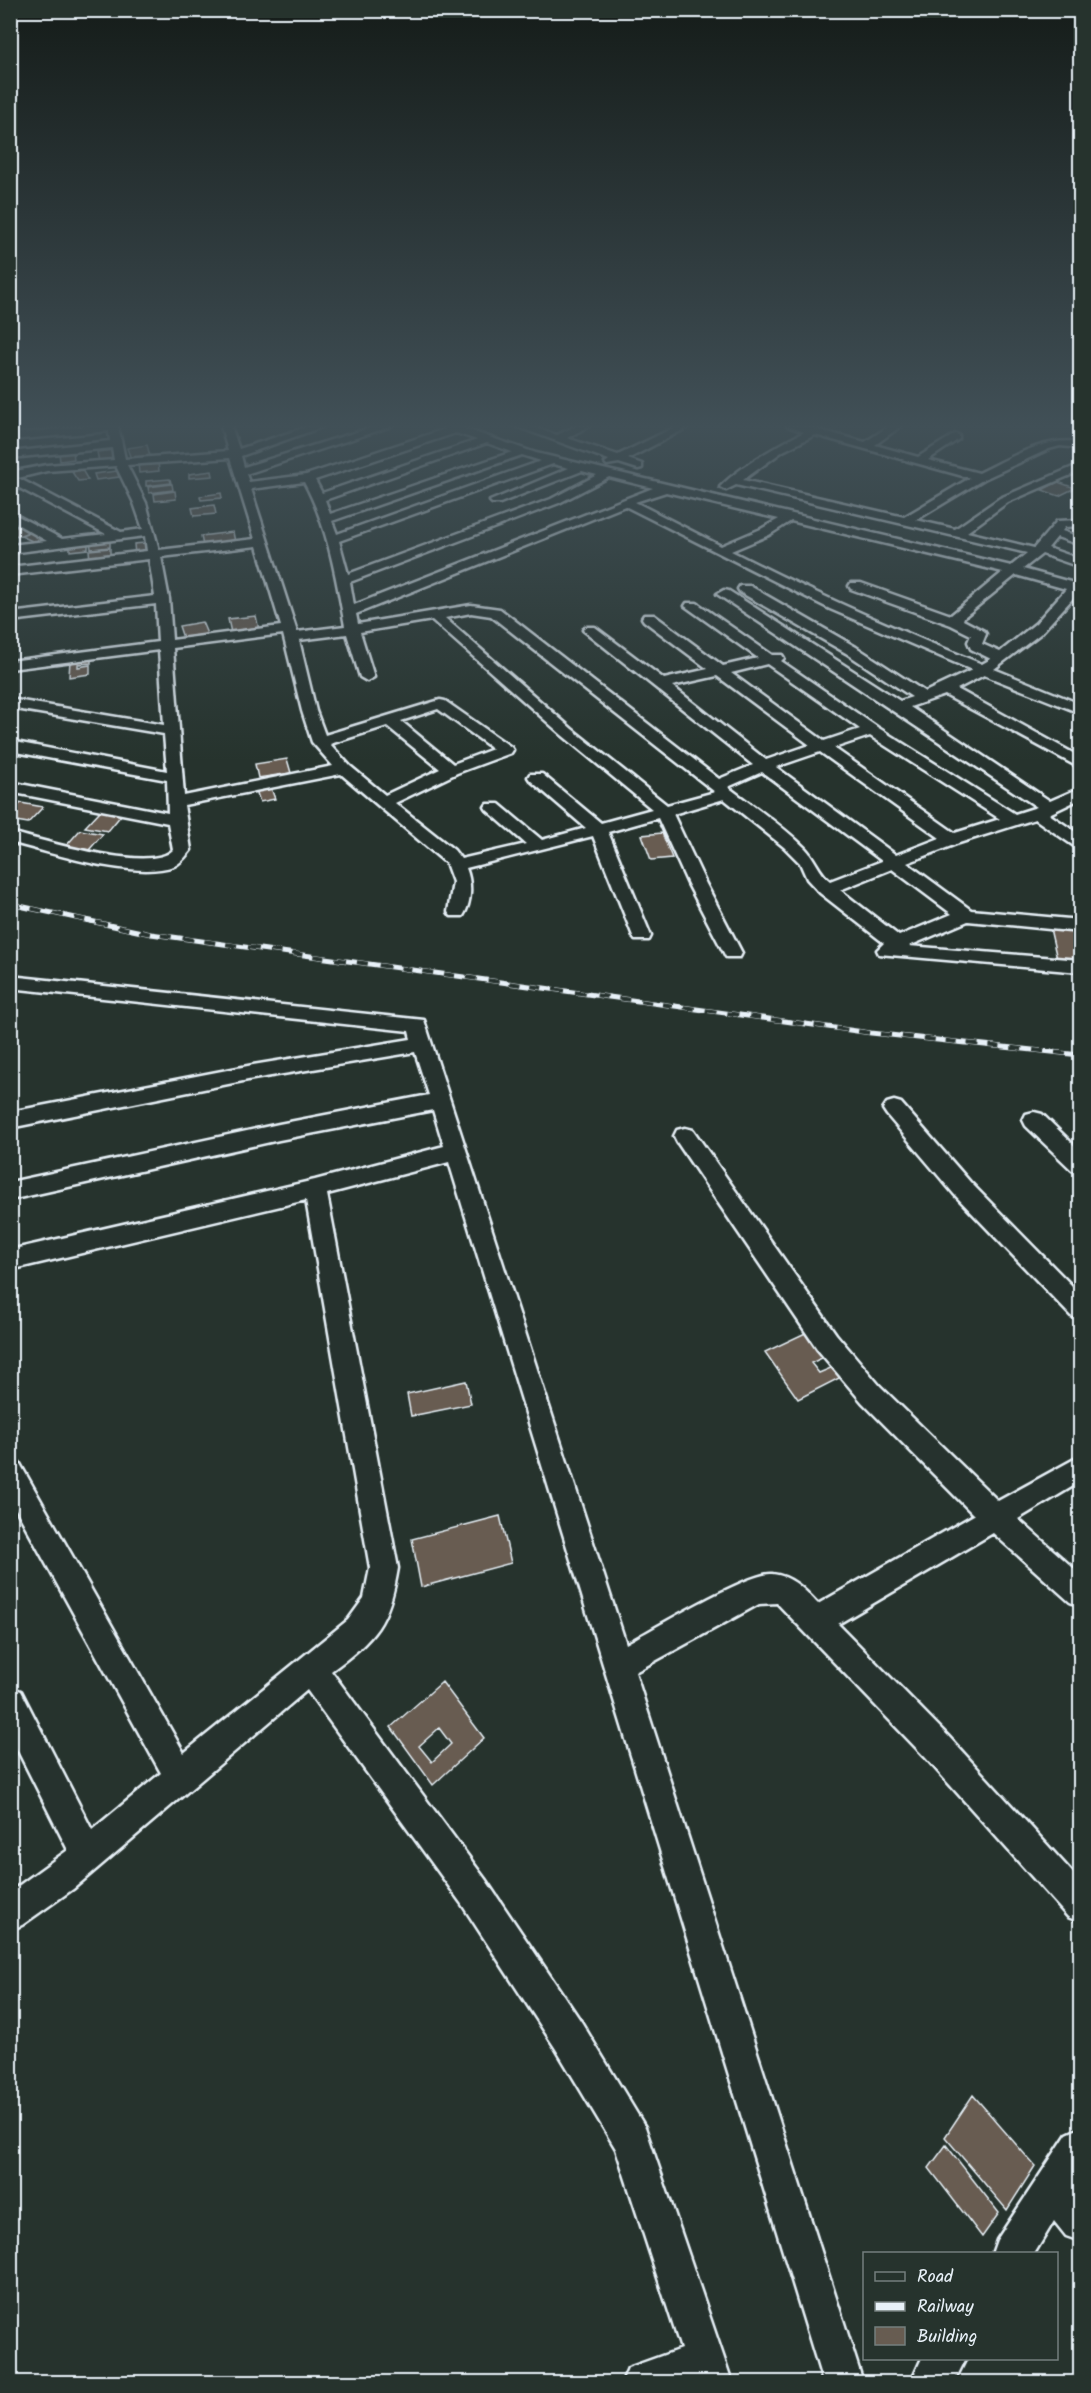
<svg xmlns="http://www.w3.org/2000/svg" width="1091" height="2393" viewBox="0 0 1091 2393" font-family="Kalam,sans-serif">
	<style>
		.building { fill: #675c51; stroke: #e8f1f8; stroke-width: 1.5; fill-rule: evenodd }
		.lines { fill: none; stroke-linecap: round; stroke-linejoin: round }
		.street-casing { stroke: #e8f1f8; stroke-width: 5 }
		.street { fill: #26332d; fill-rule: evenodd }
		.rail-casing { stroke: #e8f1f8; stroke-width: 5 }
		.rail { stroke: #26332d; stroke-width: 4; stroke-dasharray: 11; stroke-linecap: butt }
	</style>
	<rect width="100%" height="100%" fill="#26332d"/>
	<filter id="ink" filterUnits="userSpaceOnUse"><feTurbulence type="fractalNoise" baseFrequency=".0167" numOctaves="2"/><feDisplacementMap in="SourceGraphic" scale="12" xChannelSelector="R" yChannelSelector="G"/><feConvolveMatrix kernelMatrix="1 2 1 2 8 2 1 2 1" color-interpolation-filters="sRGB"/></filter>
	<g filter="url(#ink)">
		<path class="building" d="M 147,445 L 150,456 L 131,459 L 127,448 Z
			M 115,450 L 117,460 L 99,462 L 97,452 Z
			M 73,452 L 74,459 L 60,461 L 59,453 Z
			M 158,462 L 159,471 L 139,473 L 138,463 Z
			M 82,470 L 88,480 L 78,481 L 72,472 Z
			M 117,471 L 119,477 L 96,480 L 94,474 Z
			M 212,471 L 213,476 L 189,478 L 189,474 Z
			M 170,479 L 171,483 L 146,486 L 146,481 Z
			M 1058,482 L 1075,488 L 1059,496 L 1042,490 Z
			M 172,484 L 173,490 L 149,493 L 148,487 Z
			M 175,491 L 176,499 L 155,501 L 154,494 Z
			M 221,493 L 222,498 L 201,500 L 200,496 Z
			M 214,505 L 216,514 L 194,516 L 192,508 Z
			M 19,526 L 31,531 L 18,536 L 10,533 L 10,529 Z
			M 33,532 L 51,539 L 39,544 L 21,536 Z
			M 233,532 L 235,542 L 203,546 L 201,536 Z
			M 110,538 L 110,547 L 91,549 L 90,540 Z
			M 88,540 L 88,549 L 70,551 L 70,542 Z
			M 145,543 L 146,554 L 135,555 L 134,544 Z
			M 110,548 L 110,558 L 90,560 L 89,550 Z
			M 256,616 L 259,630 L 231,633 L 228,619 Z
			M 202,622 L 207,634 L 183,638 L 179,626 Z
			M 91,657 L 91,663 L 78,664 L 78,667 L 90,665 L 90,674 L 69,677 L 70,660 Z
			M 287,759 L 291,773 L 258,778 L 255,764 Z
			M 271,788 L 275,799 L 260,802 L 256,790 Z
			M 21,803 L 43,807 L 28,823 L 10,820 L 10,813 Z
			M 100,811 L 122,814 L 108,831 L 85,827 Z
			M 80,830 L 103,834 L 89,850 L 66,846 Z
			M 662,833 L 672,858 L 651,860 L 642,835 Z
			M 1049,924 L 1080,927 L 1080,961 L 1057,959 Z
			M 816,1328 L 849,1373 L 798,1399 L 765,1352 ZM 824,1357 L 831,1368 L 819,1373 L 811,1363 Z
			M 466,1381 L 471,1404 L 411,1416 L 407,1394 Z
			M 500,1516 L 511,1563 L 421,1587 L 412,1539 Z
			M 442,1682 L 484,1738 L 433,1785 L 391,1727 ZM 439,1728 L 451,1744 L 432,1762 L 419,1746 Z
			M 973,2095 L 1035,2166 L 1007,2210 L 945,2137 Z
			M 946,2145 L 999,2213 L 982,2237 L 929,2168 Z"/>
		<g class="lines">
			<defs>
				<path id="street" d="M 91,426 L 118,426 L 125,459 L 228,451 L 221,426 L 231,426 L 239,449 L 310,426 L 325,426 L 241,456 L 244,467 L 376,426 L 392,426 L 246,474 L 249,482 L 306,475 L 445,429 L 442,426 L 457,426 L 536,453 L 1011,566 L 1027,553 L 736,485 L 726,490 L 720,487 C 740,466 777,446 804,432 L 787,426 L 804,426 L 865,442 L 889,426 L 901,426 L 875,445 L 918,457 L 955,434 L 959,435 L 959,439 L 928,460 L 979,473 C 1013,457 1042,437 1080,442 L 1080,448 L 1060,446 L 1049,449 L 984,479 L 916,520 L 955,529 L 1000,498 L 1080,464 L 1080,471 L 1008,502 L 967,532 L 1034,548 L 1057,521 L 1080,520 L 1080,526 L 1065,527 L 1062,531 L 1080,537 L 1080,545 L 1057,537 L 1048,548 L 1080,559 L 1080,567 L 1042,554 L 1023,569 L 1074,583 L 1080,581 L 1080,593 L 1073,598 L 1040,634 L 994,669 L 1080,704 L 1080,713 L 984,675 L 957,689 L 1080,757 L 1080,768 L 945,695 L 910,707 L 1050,801 L 1080,788 L 1080,799 L 1049,814 L 1080,835 L 1080,847 L 1074,846 L 1035,819 L 959,843 L 907,863 L 971,910 L 1080,920 L 1080,932 L 968,921 L 909,946 L 1080,960 L 1080,972 L 879,954 L 877,950 L 884,943 L 820,893 L 807,879 L 800,863 L 784,847 L 724,799 L 673,814 L 706,884 L 742,953 L 740,957 L 726,957 L 724,953 L 688,884 L 658,818 L 608,832 L 651,936 L 649,940 L 635,940 L 633,936 L 593,836 L 466,868 C 472,883 472,902 463,916 L 451,916 L 448,912 L 453,882 L 446,863 L 341,774 L 184,805 L 191,850 C 186,856 181,863 174,866 C 134,880 52,853 10,842 L 10,832 C 42,840 151,874 173,850 L 168,823 L 10,792 L 10,782 L 168,813 L 167,780 L 10,751 L 10,741 L 167,771 L 164,734 L 10,708 L 10,699 L 164,725 L 159,650 L 10,669 L 10,661 L 158,642 L 156,604 L 10,621 L 10,613 L 155,596 L 149,559 L 10,575 L 10,567 L 147,551 L 145,536 L 10,553 L 10,545 L 47,541 L 10,520 L 10,512 L 62,539 L 106,534 L 10,483 L 10,472 L 47,465 L 114,460 L 112,448 L 10,458 L 10,452 L 110,441 L 109,431 L 10,440 L 10,434 ZM 456,433 L 477,440 L 322,493 L 315,480 ZM 815,435 L 970,478 L 904,517 L 743,480 L 783,451 ZM 487,443 L 512,452 L 330,514 L 325,500 ZM 522,455 L 541,461 L 337,534 L 332,521 ZM 230,458 L 255,539 L 159,550 L 146,503 L 127,465 ZM 553,464 L 569,468 L 490,501 L 492,503 L 500,503 L 582,471 L 597,475 L 551,499 L 348,574 L 339,541 ZM 116,466 L 134,503 L 143,529 L 121,532 L 18,478 L 47,471 ZM 609,477 L 653,488 L 354,605 L 350,582 L 559,503 ZM 304,482 C 328,526 336,577 345,626 L 297,632 L 251,489 ZM 666,492 L 779,519 L 761,529 L 721,546 L 635,502 ZM 625,506 L 830,609 L 972,670 L 925,692 L 856,647 L 750,586 L 740,586 L 738,589 L 740,592 L 846,653 L 912,697 L 900,701 L 729,591 L 724,590 L 717,594 L 1037,807 L 1015,814 L 877,727 L 781,661 L 784,658 L 782,655 L 772,655 L 697,603 L 687,603 L 685,606 L 758,658 L 723,666 L 654,615 L 644,615 L 642,618 L 644,621 L 708,669 L 664,679 L 595,627 L 585,627 L 583,630 L 753,765 L 719,779 L 500,609 L 471,605 L 358,624 L 356,614 ZM 791,521 L 1003,572 L 951,615 L 861,583 L 851,583 L 849,586 L 851,589 L 951,625 L 971,635 L 968,642 L 971,649 L 991,659 L 982,664 C 897,630 813,593 731,551 L 769,535 ZM 257,546 L 281,626 L 172,640 L 169,599 L 161,557 ZM 1016,575 L 1066,589 L 1036,623 L 1000,652 L 982,644 L 986,634 L 984,631 L 963,620 L 964,617 ZM 471,613 L 491,616 L 715,792 L 667,805 L 572,729 L 445,618 ZM 432,620 L 562,735 L 652,809 L 601,823 L 542,774 L 530,774 L 528,777 L 530,780 L 586,828 L 542,840 L 499,804 L 487,804 L 485,807 L 487,810 L 526,844 L 461,859 L 454,850 L 395,803 L 457,773 L 511,753 L 513,750 L 511,747 L 445,701 L 440,700 L 325,735 L 316,711 L 299,640 L 347,634 L 360,677 L 367,681 L 374,677 L 360,632 ZM 283,634 L 302,711 L 312,742 L 333,766 L 184,796 L 173,648 ZM 767,664 L 860,729 L 824,741 L 731,673 ZM 717,676 L 810,745 L 766,760 L 672,686 ZM 438,709 L 493,749 L 453,764 L 401,721 ZM 387,726 L 440,769 L 385,795 L 350,766 L 330,744 ZM 870,736 L 1000,819 L 955,833 L 834,748 ZM 820,752 L 940,838 L 896,855 L 776,767 ZM 762,772 L 882,861 L 830,881 C 819,873 815,858 805,848 C 782,825 754,807 728,787 ZM 892,869 L 952,914 L 899,936 L 840,890 Z
					M 515,426 L 530,426 L 557,435 L 576,426 L 589,426 L 567,438 L 618,455 L 677,426 L 690,426 L 628,459 L 642,464 L 642,468 L 638,469 L 619,463 L 607,465 L 605,463 L 609,460 Z
					M 1071,426 L 1080,426 L 1080,430 L 1072,428 Z
					M 10,976 L 424,1020 L 626,1644 C 652,1630 749,1572 772,1574 C 792,1576 805,1590 818,1604 L 974,1515 L 862,1402 L 818,1350 L 677,1142 L 674,1136 L 677,1130 L 685,1128 L 693,1130 L 836,1334 L 880,1386 L 998,1501 L 1080,1456 L 1080,1482 L 1018,1519 L 1080,1574 L 1080,1606 L 1070,1602 L 993,1533 L 838,1624 L 948,1736 L 1080,1881 L 1080,1922 L 1068,1917 L 926,1758 L 777,1603 L 759,1604 L 635,1672 L 863,2382 L 823,2382 L 449,1162 L 327,1194 L 398,1568 C 389,1623 375,1639 331,1671 L 485,1879 L 582,2023 L 645,2127 L 732,2382 L 622,2382 L 628,2368 L 681,2349 L 616,2149 L 556,2049 L 461,1903 L 307,1690 L 73,1889 L 22,1925 L 10,1930 L 10,1892 L 68,1850 L 10,1735 L 10,1687 L 21,1691 L 92,1830 L 161,1773 L 10,1498 L 10,1459 L 19,1462 L 184,1753 L 348,1620 L 364,1598 L 370,1568 L 306,1200 L 10,1270 L 10,1250 L 315,1180 L 444,1146 L 433,1110 L 279,1140 L 10,1200 L 10,1182 L 279,1124 L 429,1095 L 415,1052 L 253,1079 L 10,1128 L 10,1112 L 253,1065 L 411,1039 L 409,1031 L 10,988 Z
					M 894,1101 L 901,1103 L 970,1182 L 1080,1294 L 1080,1319 L 1071,1316 L 954,1194 L 887,1115 L 883,1109 L 887,1103 Z
					M 1034,1112 L 1042,1114 L 1080,1151 L 1080,1172 L 1072,1170 L 1026,1126 L 1023,1120 L 1026,1114 Z
					M 1080,2128 L 1080,2180 L 1076,2188 L 1080,2193 L 1080,2241 L 1066,2236 L 1054,2221 L 1034,2254 L 992,2254 L 997,2240 L 1067,2134 Z
					M 922,2358 L 966,2358 L 954,2382 L 911,2382 Z"/>
			</defs>
			<use href="#street" class="street-casing"/>
			<use href="#street" class="street"/>
			<defs>
				<path id="rail" d="M 10,904 L 151,934 L 871,1033 L 1080,1055"/>
			</defs>
			<use href="#rail" class="rail-casing"/>
			<use href="#rail" class="rail"/>
		</g>
	</g>
	<linearGradient id="sky" x2="0" y2="1"><stop stop-color="#151c19"/><stop offset="0.56" stop-color="#415057"/><stop offset="1" stop-color="#415057" stop-opacity="0"/></linearGradient>
	<rect width="1091" height="761" fill="url(#sky)"/>
	<rect width="1091" height="2393" fill="none" stroke="#26332d" stroke-width="36"/>
	<rect x="18" y="18" width="1055" height="2357" fill="none" stroke="#e8f1f8" stroke-width="2" filter="url(#ink)"/>
	<rect x="863" y="2252" width="195" height="108" fill="#26332d" stroke="#747f7e" stroke-width="1.5"/>
	<rect x="875" y="2272" width="30" height="9" fill="#26332d" stroke="#747f7e" stroke-width="1.5"/>
	<text x="917" y="2282" font-size="18" fill="#e8f1f8">Road</text>
	<rect x="875" y="2302" width="30" height="9" fill="#e8f1f8" stroke="#747f7e" stroke-width="1.5"/>
	<text x="917" y="2312" font-size="18" fill="#e8f1f8">Railway</text>
	<rect x="875" y="2327" width="30" height="18" fill="#675c51" stroke="#747f7e" stroke-width="1.5"/>
	<text x="917" y="2342" font-size="18" fill="#e8f1f8">Building</text>
</svg>
